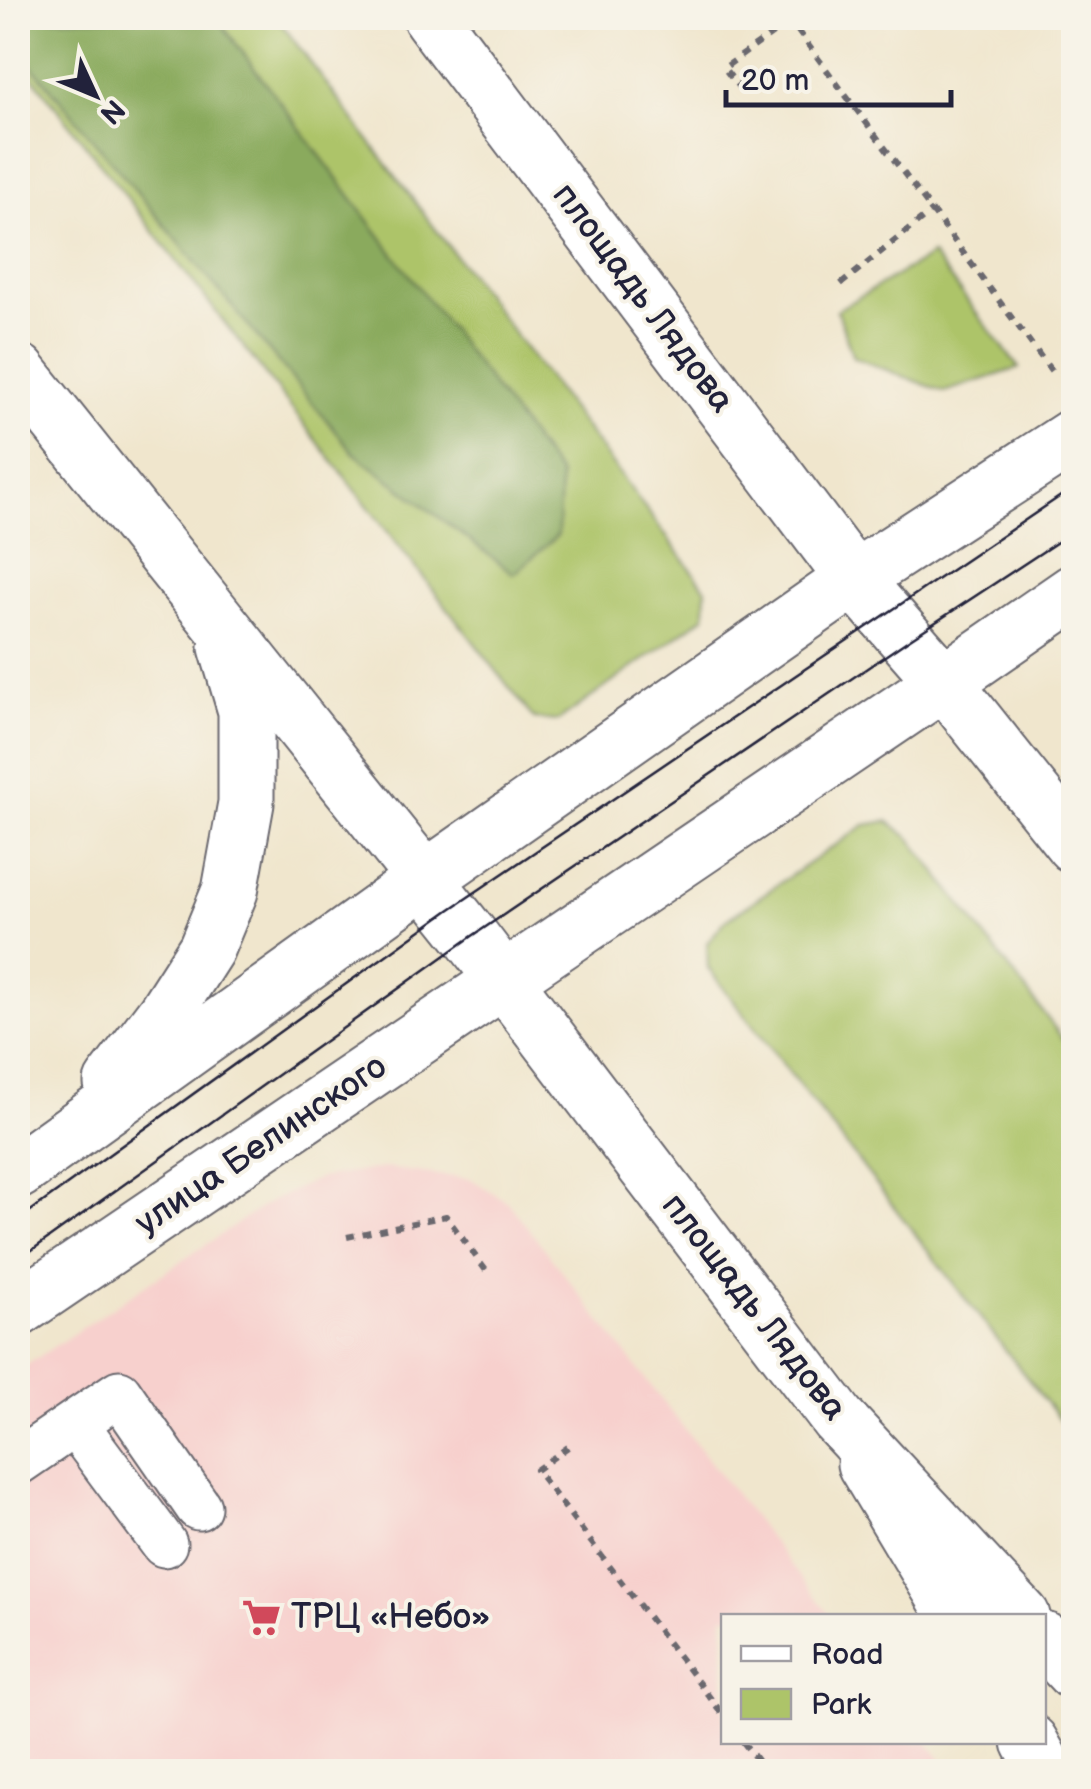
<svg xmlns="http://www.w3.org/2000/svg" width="1091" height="1789" viewBox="0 0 1091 1789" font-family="'Balsamiq Sans',sans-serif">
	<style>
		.built { fill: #f7d0cd }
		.green { fill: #adc469; stroke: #687352; stroke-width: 2.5 }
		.forest { fill: #8aaa5d; stroke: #56664c; stroke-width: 2.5 }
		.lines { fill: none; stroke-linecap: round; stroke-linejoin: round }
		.lane-casing { stroke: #6a676e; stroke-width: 49 }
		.secondary-casing { stroke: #6a676e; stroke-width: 59 }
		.primary-casing { stroke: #6a676e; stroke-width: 59 }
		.path { stroke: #6a676e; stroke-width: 6; stroke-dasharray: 8 8; stroke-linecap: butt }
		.lane { stroke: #fff; stroke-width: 45 }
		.secondary { stroke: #fff; stroke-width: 55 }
		.primary { stroke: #fff; stroke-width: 55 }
		.tram { stroke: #22223b; stroke-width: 2.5 }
		.labels { text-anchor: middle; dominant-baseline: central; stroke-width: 8; stroke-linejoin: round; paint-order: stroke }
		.street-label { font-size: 35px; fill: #22223b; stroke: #f7f3e8 }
		.poi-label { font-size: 35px; fill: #22223b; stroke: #f7f3e8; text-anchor: start }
	</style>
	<rect width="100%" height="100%" fill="#f7f3e8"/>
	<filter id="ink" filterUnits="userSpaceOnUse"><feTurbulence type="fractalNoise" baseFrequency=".01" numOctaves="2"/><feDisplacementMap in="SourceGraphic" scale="20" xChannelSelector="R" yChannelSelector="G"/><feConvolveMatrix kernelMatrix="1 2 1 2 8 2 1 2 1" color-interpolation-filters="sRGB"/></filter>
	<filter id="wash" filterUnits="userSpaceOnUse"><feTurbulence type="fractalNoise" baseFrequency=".0048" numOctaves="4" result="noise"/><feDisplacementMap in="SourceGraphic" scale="40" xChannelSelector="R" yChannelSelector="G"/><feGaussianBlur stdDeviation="2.25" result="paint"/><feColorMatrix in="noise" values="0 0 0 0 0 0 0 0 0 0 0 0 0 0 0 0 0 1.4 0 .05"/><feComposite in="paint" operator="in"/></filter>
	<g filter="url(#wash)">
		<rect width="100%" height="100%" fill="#f0e6cd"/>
		<path class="built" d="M 384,1168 L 471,1179 L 508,1202 L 830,1616 L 724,1616 L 724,1742 L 927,1742 L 951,1771 L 18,1772 L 18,1371 L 268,1203 L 319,1178 Z"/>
		<path class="green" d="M 18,18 L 277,18 L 706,589 L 705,616 L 558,721 L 534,719 L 18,58 Z
			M 932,255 L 1019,368 L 944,392 L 853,357 L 837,310 Z
			M 888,821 L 911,839 L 1073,1052 L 1073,1437 L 708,968 L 707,943 L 726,920 L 865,825 Z"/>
		<path class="forest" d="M 18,18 L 217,18 L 560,476 L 558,535 L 514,574 L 354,453 L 18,49 Z"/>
	</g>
	<g filter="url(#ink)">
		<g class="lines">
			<defs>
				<path id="lane" d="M 75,1424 L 164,1544
					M 18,1462 L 119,1393 L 198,1507"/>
				<path id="secondary" d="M 854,579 L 1074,436
					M 944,682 L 1074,592
					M 865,1464 L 956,1616
					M 1030,1742 L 1047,1772"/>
				<path id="primary" d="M 431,18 L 854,579 L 944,682 L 1074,845
					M 18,371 L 471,937 L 838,1419 L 1022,1616
					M 112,1083 L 165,1013 L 206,949 L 230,891 L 246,803 L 246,711 L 227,647
					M 18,1171 L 425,879 L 854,579
					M 18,1309 L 944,682
					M 1044,1640 L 1074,1672"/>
			</defs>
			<use href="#lane" class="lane-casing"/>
			<use href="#secondary" class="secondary-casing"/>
			<use href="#primary" class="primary-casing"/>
			<path class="path" d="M 788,18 L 1053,373
				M 741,90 L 724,68 L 790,21
				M 841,284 L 932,211
				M 347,1237 L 446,1216 L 490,1276
				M 568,1447 L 536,1470 L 724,1716
				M 743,1742 L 766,1772"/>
			<use href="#lane" class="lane"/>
			<use href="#secondary" class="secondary"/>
			<use href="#primary" class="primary"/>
			<path class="tram" d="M 18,1220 L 449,910 L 1074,487
				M 18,1260 L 471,937 L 907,641 L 1074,531"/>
		</g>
	</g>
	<defs>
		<symbol id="supermarket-bare" viewBox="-9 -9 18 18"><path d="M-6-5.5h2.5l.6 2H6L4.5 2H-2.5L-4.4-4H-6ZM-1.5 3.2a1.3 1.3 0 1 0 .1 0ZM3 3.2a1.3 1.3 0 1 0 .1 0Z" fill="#d1495b" stroke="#f7f3e8" stroke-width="2.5" paint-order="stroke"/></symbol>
	</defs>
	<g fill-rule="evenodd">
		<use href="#supermarket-bare" x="234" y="1590" width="55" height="55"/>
	</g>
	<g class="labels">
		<g class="street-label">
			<text transform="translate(643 298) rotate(53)">площадь Лядова</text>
			<text transform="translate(261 1145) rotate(-34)">улица Белинского</text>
			<text transform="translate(754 1307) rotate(52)">площадь Лядова</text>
		</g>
		<g class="poi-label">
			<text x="291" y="1617">ТРЦ «Небо»</text>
		</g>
	</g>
	<rect width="1091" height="1789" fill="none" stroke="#f7f3e8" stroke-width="60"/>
	<rect x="721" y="1614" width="325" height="130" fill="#f7f3e8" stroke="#a29fa3" stroke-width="2.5"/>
	<rect x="741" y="1646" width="50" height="15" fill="#ffffff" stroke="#a29fa3" stroke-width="2.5"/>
	<text x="811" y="1664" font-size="30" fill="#22223b">Road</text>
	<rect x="741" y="1689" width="50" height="30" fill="#adc469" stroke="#a29fa3" stroke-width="2.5"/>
	<text x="811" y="1714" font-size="30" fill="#22223b">Park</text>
	<g transform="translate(95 95) rotate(134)" stroke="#f7f3e8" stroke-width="8" paint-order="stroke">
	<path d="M0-8L18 38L0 25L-18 38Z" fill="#22223b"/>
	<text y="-15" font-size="28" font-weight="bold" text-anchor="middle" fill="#22223b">N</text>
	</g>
	<path d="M726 90v15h225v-15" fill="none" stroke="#22223b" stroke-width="5"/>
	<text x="741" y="90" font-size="30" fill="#22223b" stroke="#f7f3e8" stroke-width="8" paint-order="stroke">20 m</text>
</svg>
